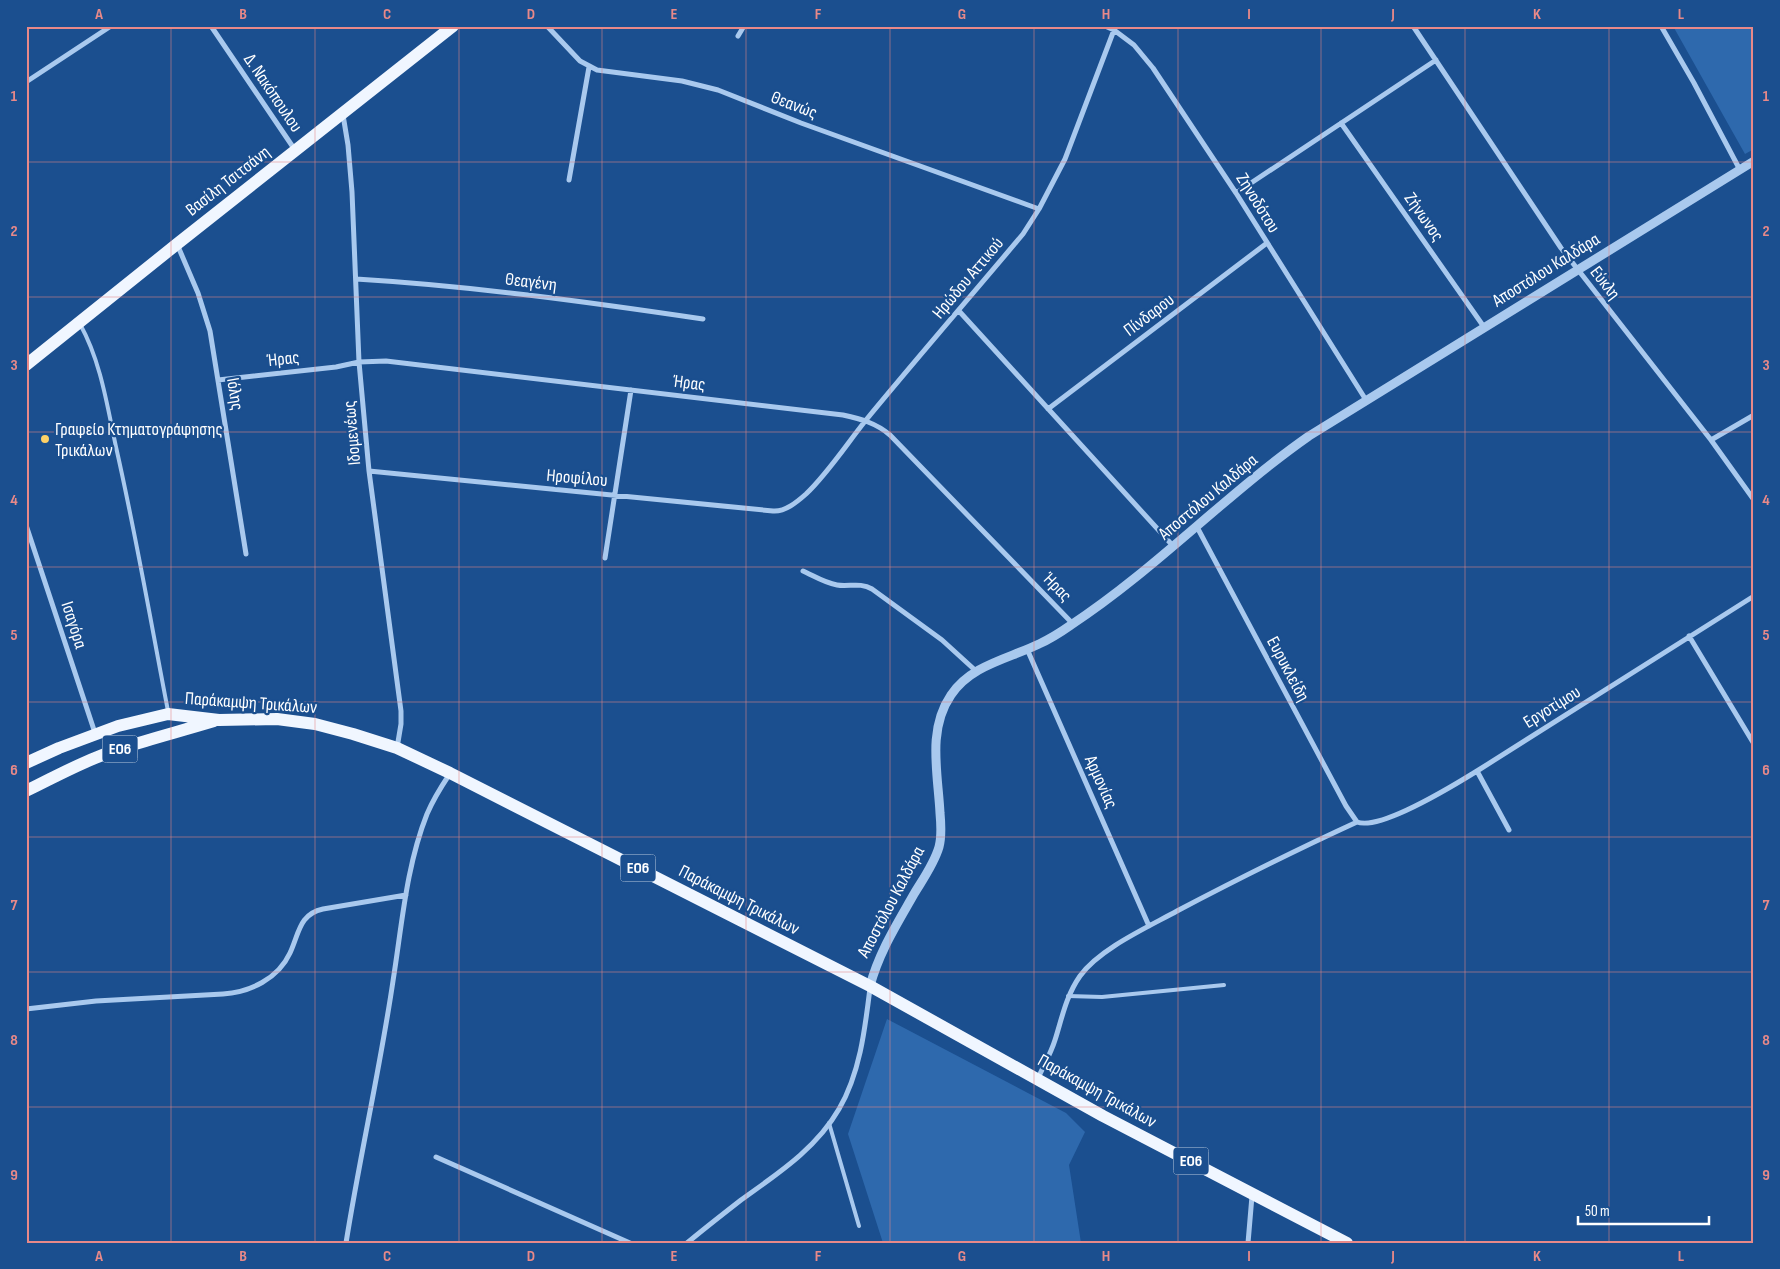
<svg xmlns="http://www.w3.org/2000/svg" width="1780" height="1269" viewBox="0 0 1780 1269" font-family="'Sofia Sans Condensed',sans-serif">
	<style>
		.green { fill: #2e69ad }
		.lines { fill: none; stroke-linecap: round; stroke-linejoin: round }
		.service { stroke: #a9c9ee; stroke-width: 4 }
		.minor { stroke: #a9c9ee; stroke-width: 5 }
		.tertiary { stroke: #a9c9ee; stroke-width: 9 }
		.primary { stroke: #f0f6ff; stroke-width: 12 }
		.grid { fill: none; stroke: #e88989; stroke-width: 1; stroke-opacity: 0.55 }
		.poi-dot { fill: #ffd166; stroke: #1b4f8f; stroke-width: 2 }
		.labels { text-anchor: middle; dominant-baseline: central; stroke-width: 4.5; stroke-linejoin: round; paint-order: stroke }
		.shield { fill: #1b4f8f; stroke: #bbcadd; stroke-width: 1 }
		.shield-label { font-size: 16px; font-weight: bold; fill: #fff }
		.street-label { font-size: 18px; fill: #fff; stroke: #1b4f8f }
		.poi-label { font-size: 18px; fill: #fff; stroke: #1b4f8f; text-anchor: start }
		.neatline { fill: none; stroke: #e88989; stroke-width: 2 }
		.grid-label { font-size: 16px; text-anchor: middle; font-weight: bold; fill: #e88989 }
	</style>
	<rect width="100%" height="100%" fill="#1b4f8f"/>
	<path class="green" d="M 1673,26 L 1754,26 L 1754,149 L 1745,154 Z
		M 887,1019 L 1066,1113 L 1085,1132 L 1069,1165 L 1081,1243 L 883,1243 L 848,1134 Z"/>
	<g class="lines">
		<path class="service" d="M 80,324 C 101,362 107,405 116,447 C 136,535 151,623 168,711
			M 1068,996 L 1102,997 L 1224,985
			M 829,1123 L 859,1226"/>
		<path class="minor" d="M 211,26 L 295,150
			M 547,26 L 580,61 L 597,70 L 682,81 L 718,90 L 801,123 L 1039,209
			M 1105,26 L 1114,30 L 1134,45 L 1153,68 L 1236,193 L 1366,400
			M 1413,26 L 1561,248 L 1711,440 L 1754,500
			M 1661,26 L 1694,83 L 1740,170
			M 738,36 L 744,26
			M 26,82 L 111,26
			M 343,115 L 348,145 L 352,192 L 359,362 L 369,471 L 401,711 L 401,724 L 397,748
			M 1341,123 L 1484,327
			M 569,180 L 589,67
			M 1236,193 L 1436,60
			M 177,244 L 198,293 L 210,331 L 246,554
			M 356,279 C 472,286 588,302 703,319
			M 959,311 L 1174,547
			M 218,380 L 336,367 L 359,362 L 386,361 L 843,415 C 861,419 876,423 890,435 L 1073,624
			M 1048,409 L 1267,243
			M 1711,440 L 1754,415
			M 369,471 L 773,511 C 785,512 797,502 806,494 C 828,473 846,445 866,420 C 917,358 971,296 1023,234 L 1039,209 L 1065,159 L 1114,30 L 1113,26
			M 26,525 L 95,733
			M 1197,527 L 1346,806 L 1357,822
			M 605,558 L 631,390
			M 803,571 C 814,576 825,583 837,585 C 849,587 860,582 872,589 L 942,640 L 976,671
			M 1689,636 L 1754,744
			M 1027,649 L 1149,926
			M 1477,771 L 1509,830
			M 1357,822 C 1380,831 1456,784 1477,771 L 1754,596
			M 26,1009 L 96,1001 L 223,994 C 250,992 278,979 290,953 C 299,934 299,914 323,909 L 406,895
			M 1038,1078 C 1044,1065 1051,1053 1055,1040 C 1062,1018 1066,996 1080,976 C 1099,949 1148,927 1177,911 C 1236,880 1296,850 1357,822
			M 436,1157 L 630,1243
			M 346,1243 C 360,1155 380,1069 393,981 C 402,925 406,867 427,814 C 433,800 441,787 449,775
			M 687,1243 C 705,1228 723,1214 741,1200 C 777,1174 816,1149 839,1109 C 860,1073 865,1029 870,988
			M 1248,1243 L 1252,1196"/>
		<path class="tertiary" d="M 870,986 C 879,952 897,924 914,894 C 923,879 934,864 939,847 C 942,836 941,824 940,813 C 938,773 927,730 951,695 C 971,665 1008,659 1039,644 C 1050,639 1061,632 1071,625 C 1156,569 1226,494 1309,436 L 1754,161"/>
		<path class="primary" d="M 26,365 L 177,244 L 453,26
			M 26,763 L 59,748 L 118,726 L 168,714 L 219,720 L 277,719 L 315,724 L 353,734 L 397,748 L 450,773 L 870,986 L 1103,1116 L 1347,1243
			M 26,791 C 58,775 90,758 125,747 C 154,738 184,730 214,721"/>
	</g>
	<path class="grid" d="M 171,26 L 171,1243M 315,26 L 315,1243M 459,26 L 459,1243M 602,26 L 602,1243M 746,26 L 746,1243M 890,26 L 890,1243M 1034,26 L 1034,1243M 1178,26 L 1178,1243M 1321,26 L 1321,1243M 1465,26 L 1465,1243M 1609,26 L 1609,1243M 26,162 L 1754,162M 26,297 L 1754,297M 26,432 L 1754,432M 26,567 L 1754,567M 26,702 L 1754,702M 26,837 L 1754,837M 26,972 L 1754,972M 26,1107 L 1754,1107"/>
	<circle class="poi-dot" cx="45" cy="439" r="5"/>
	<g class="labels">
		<g class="shield">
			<rect x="102.5" y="735.5" width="35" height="27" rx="4"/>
			<rect x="620.5" y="854.5" width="35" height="27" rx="4"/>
			<rect x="1173.5" y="1147.5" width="35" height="27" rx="4"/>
		</g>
		<g class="shield-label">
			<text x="120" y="749">ΕΟ6</text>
			<text x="638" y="868">ΕΟ6</text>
			<text x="1191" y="1161">ΕΟ6</text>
		</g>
		<g class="street-label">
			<text transform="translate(273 93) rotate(56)">Δ. Νακόπουλου</text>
			<text transform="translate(794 105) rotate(21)">Θεανώς</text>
			<text transform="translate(228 181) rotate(-38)">Βασίλη Τσιτσάνη</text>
			<text transform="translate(1258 203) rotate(58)">Ζηνοδότου</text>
			<text transform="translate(1424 217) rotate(55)">Ζήνωνος</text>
			<text transform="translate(1546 270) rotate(-32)">Αποστόλου Καλδάρα</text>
			<text transform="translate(968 278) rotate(-50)">Ηρώδου Αττικού</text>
			<text transform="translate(531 282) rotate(7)">Θεαγένη</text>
			<text transform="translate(1605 283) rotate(52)">Εύκλη</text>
			<text transform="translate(1149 315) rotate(-37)">Πίνδαρου</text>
			<text transform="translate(283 359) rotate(-6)">Ήρας</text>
			<text transform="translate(689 383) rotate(7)">Ήρας</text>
			<text transform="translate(235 394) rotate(81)">Ιόλης</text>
			<text transform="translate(352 433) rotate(-95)">Ιδομενέως</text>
			<text transform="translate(577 478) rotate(5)">Ηροφίλου</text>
			<text transform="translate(1208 497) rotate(-40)">Αποστόλου Καλδάρα</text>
			<text transform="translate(1057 587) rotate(46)">Ήρας</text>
			<text transform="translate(74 625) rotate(72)">Ισαγόρα</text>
			<text transform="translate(1288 669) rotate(62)">Ευρυκλείδη</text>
			<text transform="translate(251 703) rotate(4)">Παράκαμψη Τρικάλων</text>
			<text transform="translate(1552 707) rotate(-32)">Εργοτίμου</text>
			<text transform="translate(1101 782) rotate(66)">Αρμονίας</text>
			<text transform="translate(739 900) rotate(27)">Παράκαμψη Τρικάλων</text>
			<text transform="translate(891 902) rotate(-62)">Αποστόλου Καλδάρα</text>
			<text transform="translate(1097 1091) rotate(29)">Παράκαμψη Τρικάλων</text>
		</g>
		<g class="poi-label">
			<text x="55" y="429">Γραφείο Κτηματογράφησης<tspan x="55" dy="21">Τρικάλων</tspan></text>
		</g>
	</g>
	<rect width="1780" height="1269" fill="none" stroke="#1b4f8f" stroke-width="55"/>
	<path d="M1578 1216v8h131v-8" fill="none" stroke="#ffffff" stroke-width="2.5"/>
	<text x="1585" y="1216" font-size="15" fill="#ffffff" stroke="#1b4f8f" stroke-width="4" paint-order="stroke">50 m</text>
	<rect x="28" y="28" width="1724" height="1214" class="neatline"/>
	<g class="grid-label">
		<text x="99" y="19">A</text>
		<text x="243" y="19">B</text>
		<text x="387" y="19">C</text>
		<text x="531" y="19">D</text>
		<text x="674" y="19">E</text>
		<text x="818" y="19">F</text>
		<text x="962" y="19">G</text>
		<text x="1106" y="19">H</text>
		<text x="1249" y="19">I</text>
		<text x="1393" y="19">J</text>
		<text x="1537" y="19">K</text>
		<text x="1681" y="19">L</text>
		<text x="14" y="101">1</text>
		<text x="1766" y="101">1</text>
		<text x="14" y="236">2</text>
		<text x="1766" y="236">2</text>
		<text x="14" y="370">3</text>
		<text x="1766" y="370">3</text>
		<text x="14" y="505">4</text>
		<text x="1766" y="505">4</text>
		<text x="14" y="640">5</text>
		<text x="1766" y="640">5</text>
		<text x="14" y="775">6</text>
		<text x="1766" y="775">6</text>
		<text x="14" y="910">7</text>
		<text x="1766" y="910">7</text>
		<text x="14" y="1045">8</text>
		<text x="1766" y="1045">8</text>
		<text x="14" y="1180">9</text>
		<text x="1766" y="1180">9</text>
		<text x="99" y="1261">A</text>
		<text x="243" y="1261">B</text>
		<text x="387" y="1261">C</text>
		<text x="531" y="1261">D</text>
		<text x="674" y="1261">E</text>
		<text x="818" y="1261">F</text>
		<text x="962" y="1261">G</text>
		<text x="1106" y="1261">H</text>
		<text x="1249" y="1261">I</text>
		<text x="1393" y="1261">J</text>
		<text x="1537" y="1261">K</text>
		<text x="1681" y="1261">L</text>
	</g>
</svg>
